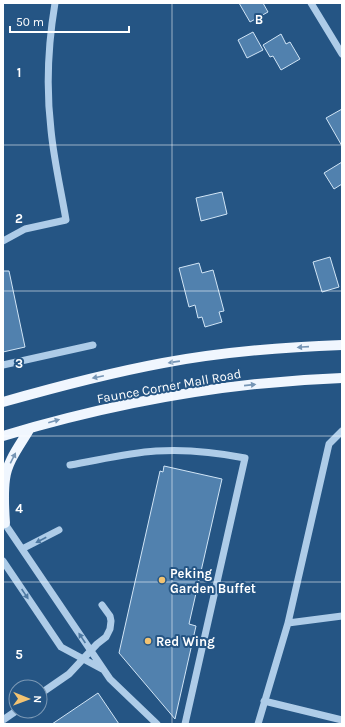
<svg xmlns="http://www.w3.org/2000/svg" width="345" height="727" viewBox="0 0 345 727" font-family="Karla,sans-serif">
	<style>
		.building { fill: #5181ae; stroke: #d1e5f6 }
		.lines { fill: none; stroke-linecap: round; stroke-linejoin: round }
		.minor { stroke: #aecce8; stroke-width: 7 }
		.major { stroke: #f0f6fe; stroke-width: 10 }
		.oneway { fill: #7695b5 }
		.oneway2 { fill: #4e79a2 }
		.grid { fill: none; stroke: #fff; stroke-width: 1; stroke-opacity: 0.55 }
		.poi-dot { fill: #f2c372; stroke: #255584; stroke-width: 1.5 }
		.labels { text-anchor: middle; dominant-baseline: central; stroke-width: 4; stroke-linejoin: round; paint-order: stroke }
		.street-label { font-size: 13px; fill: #fff; stroke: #255584 }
		.poi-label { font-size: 13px; font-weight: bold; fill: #fff; stroke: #255584; text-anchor: start }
		.grid-label { font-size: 13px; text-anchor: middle; font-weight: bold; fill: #fff; stroke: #255584; stroke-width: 4; stroke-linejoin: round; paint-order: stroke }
	</style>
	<rect width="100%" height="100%" fill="#255584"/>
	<path class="building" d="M 239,3 L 263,3 L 268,12 L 250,22 Z
		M 253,32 L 263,50 L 247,58 L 238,40 Z
		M 281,34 L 286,44 L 290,42 L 300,59 L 281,70 L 273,56 L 270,57 L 263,45 Z
		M 342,109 L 342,146 L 326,118 Z
		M 342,162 L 342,184 L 334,189 L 324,173 Z
		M 222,192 L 227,214 L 201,221 L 196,198 Z
		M 330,257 L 339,287 L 322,292 L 313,262 Z
		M 199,263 L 202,273 L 213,270 L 224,311 L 219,312 L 222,322 L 205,327 L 202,317 L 198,318 L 195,305 L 189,307 L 179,268 Z
		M 3,271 L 9,271 L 25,347 L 3,352 Z
		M 164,466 L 222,479 L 189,624 L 196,626 L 175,719 L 119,653 L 160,471 L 163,472 Z
		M 98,693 L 119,724 L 52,724 Z"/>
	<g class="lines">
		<path class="minor" d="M 311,3 L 342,54
			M 3,241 L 25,229 L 66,220 C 61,190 54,161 51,130 C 46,88 48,45 55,3
			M 3,365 L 93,345
			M 70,465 C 99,460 127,453 156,451 C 186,449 215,452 245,458 L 185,724
			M 3,521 L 110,679 L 157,724
			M 22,549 L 59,530
			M 3,561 L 61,647 L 102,669
			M 288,623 L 329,444 L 342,431
			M 40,694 L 69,674 L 97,644 L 106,637 L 110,629 L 111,621 L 110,616 L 102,605
			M 264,701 L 342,720
			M 3,720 L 16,711
			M 258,724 L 288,623 L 342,616"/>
		<path class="major" d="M 3,402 C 56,387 109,373 163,363 C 222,352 282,347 342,345
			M 3,436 C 113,403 227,382 342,378
			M 5,523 C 4,509 3,494 5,479 C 7,461 21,444 30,428"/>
	</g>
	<defs><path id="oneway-solid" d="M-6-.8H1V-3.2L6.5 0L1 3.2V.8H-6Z"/></defs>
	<g class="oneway">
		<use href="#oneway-solid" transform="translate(303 347) rotate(176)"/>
		<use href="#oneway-solid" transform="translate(174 362) rotate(172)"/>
		<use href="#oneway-solid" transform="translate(98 377) rotate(168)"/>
		<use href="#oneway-solid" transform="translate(250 385) rotate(-6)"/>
		<use href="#oneway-solid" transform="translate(54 421) rotate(-16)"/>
		<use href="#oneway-solid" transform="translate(13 458) rotate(-63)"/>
	</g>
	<g class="oneway2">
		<use href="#oneway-solid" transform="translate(41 540) rotate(152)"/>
		<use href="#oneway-solid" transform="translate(25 594) rotate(56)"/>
		<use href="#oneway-solid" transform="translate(82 638) rotate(-124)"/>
	</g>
	<path class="grid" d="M 172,3 L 172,724M 3,145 L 342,145M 3,291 L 342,291M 3,436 L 342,436M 3,582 L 342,582"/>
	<g class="poi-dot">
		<circle cx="162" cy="580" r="4"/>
		<circle cx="148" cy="641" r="4"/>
	</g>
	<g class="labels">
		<g class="street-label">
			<text transform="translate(169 386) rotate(-10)">Faunce Corner Mall Road</text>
		</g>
		<g class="poi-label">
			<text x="170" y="573">Peking<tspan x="170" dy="15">Garden Buffet</tspan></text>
			<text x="156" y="641">Red Wing</text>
		</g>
	</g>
	<g class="grid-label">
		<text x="259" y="24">B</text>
		<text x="19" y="77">1</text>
		<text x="19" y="223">2</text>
		<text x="19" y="368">3</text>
		<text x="19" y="513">4</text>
		<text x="19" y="659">5</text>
	</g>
	<rect width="345" height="727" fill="none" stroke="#ffffff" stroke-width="8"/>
	<g transform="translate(28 699) rotate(91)"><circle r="19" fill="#255584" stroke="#7c99b5"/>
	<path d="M0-3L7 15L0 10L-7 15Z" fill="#f2c372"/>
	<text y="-6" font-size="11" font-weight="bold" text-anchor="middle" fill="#ffffff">N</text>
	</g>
	<path d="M10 26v6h119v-6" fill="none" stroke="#ffffff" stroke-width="2"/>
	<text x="16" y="26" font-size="12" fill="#ffffff" stroke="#255584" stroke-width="3" paint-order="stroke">50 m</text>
</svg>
